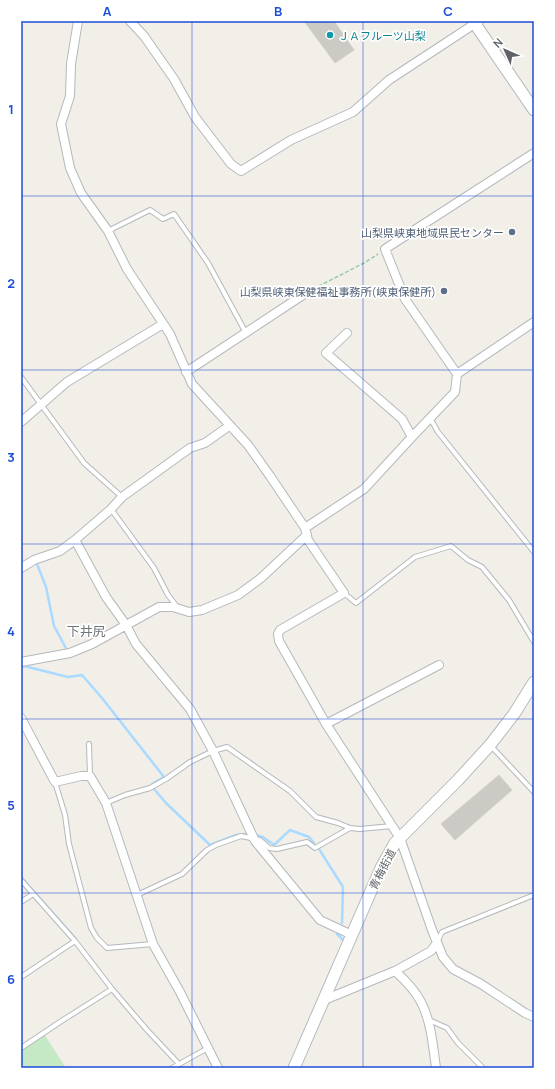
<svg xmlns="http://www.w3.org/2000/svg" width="555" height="1089" viewBox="0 0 555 1089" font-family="Manrope,'Noto Sans JP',sans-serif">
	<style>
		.green { fill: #c5e8c5 }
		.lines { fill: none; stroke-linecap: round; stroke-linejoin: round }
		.stream { stroke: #aadaff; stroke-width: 2.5 }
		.building { fill: #cccac5; stroke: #d6d1c6 }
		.lane-casing { stroke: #b5b8bc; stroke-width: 6 }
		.street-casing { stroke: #b5b8bc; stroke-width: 10 }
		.secondary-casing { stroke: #b6babf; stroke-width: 13 }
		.path { stroke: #9cc7a9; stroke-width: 1.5; stroke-dasharray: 4 2; stroke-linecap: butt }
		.lane { stroke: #fff; stroke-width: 4 }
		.street { stroke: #fff; stroke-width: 8 }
		.secondary { stroke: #fff; stroke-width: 11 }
		.grid { fill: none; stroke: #1d4ed8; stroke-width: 1; stroke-opacity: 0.55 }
		.culture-dot { fill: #0f9aa8; stroke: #fff; stroke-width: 1.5 }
		.service-dot { fill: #5c6f8a; stroke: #fff; stroke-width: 1.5 }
		.labels { text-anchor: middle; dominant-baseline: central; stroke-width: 3.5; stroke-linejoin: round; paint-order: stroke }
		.culture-label { font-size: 11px; fill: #0d838f; stroke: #fff; text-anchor: start }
		.service-label { font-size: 11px; fill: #4e5e75; stroke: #fff; text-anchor: end }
		.street-label { font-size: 11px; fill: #5f6368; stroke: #fff }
		.quarter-label { font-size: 13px; fill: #70757a; stroke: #fff }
		.neatline { fill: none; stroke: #1d4ed8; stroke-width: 1.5 }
		.grid-label { font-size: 13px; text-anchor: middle; font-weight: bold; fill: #1d4ed8 }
	</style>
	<rect width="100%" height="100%" fill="#f1efe8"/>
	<path class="green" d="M 44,1034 L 66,1068 L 21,1068 L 21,1049 Z"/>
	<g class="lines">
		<path class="stream" d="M 37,564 L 46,587 L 54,626 L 68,652
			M 21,667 L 24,666 L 68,677 L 82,675 L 102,698 L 164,777 L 152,784
			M 154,789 L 166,803 L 210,845 L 236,835 L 245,834
			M 256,835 L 263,837 L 274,845 L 290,830 L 309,837 L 314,843
			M 319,849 L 343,887 L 342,923
			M 21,877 L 75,938
			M 337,934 L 344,941"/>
	</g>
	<path class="building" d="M 304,21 L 334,21 L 354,50 L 335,63 Z
		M 499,775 L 512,790 L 455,840 L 441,824 Z"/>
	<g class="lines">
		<defs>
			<path id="lane" d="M 108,231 L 150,210 L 163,219 L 174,214 L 208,263 L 246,333
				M 21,377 L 84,463 L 122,497
				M 430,418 L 438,432 L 534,552
				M 111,509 L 154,568 L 168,595 L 178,608
				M 344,593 L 356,603 L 415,557 L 451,546 L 468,560 L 482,567 L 509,600 L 534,642
				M 89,744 L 90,776
				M 491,746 L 534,792
				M 55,782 L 65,815 L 69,844 L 91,928 L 97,938 L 107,948 L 153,944
				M 106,803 L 125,795 L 150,788 L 166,779 L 190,762 L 213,751 L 227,747 L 290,791 L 316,817 L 338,823 L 350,828 L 360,829 L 392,826
				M 21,880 L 75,941 L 112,989 L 147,1030 L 179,1064
				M 137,895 L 182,874 L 207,850 L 216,845 L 241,836 L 260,840 L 269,848 L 277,849 L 307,842 L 315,848 L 350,828
				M 21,902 L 33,894
				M 437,942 L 442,932 L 534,895
				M 21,977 L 75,941
				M 429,1020 L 447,1028 L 458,1043 L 483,1068
				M 21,1048 L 63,1020 L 112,989
				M 172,1068 L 208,1048"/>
			<path id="street" d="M 78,21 L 71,64 L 70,96 L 61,124 L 70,168 L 81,193 L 108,231 L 127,269 L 170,334 L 192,384 L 248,445 L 270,476 L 305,528 L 308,540 L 344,593 L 280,630 L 278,634 L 279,641 L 326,724 L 400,838 L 432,930 L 443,957 L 453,969 L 481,984 L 525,1013 L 534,1017
				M 130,21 L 144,36 L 174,79 L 195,117 L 231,164 L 241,171 L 291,140 L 353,112 L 389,80 L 479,21
				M 347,333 L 326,353 L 402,419 L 412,437 L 455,392 L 457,374 L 405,299 L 385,249 L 534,153
				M 186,372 L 306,293
				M 457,374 L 534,322
				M 21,422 L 67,382 L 163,324
				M 305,528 L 364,489 L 412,437
				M 75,540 L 106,597 L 126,625 L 136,644 L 190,709 L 213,751 L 255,841 L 320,920 L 352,935
				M 21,568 L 34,560 L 60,551 L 75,540 L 111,509 L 122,497 L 190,448 L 205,443 L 229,426
				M 21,662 L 70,653 L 92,644 L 159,607 L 173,607 L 189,612 L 202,610 L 238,595 L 261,578 L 307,535
				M 21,718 L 55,782 L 81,776 L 90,776 L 106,803 L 153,944 L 180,992 L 218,1068
				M 326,724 L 439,665
				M 395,971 C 405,980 415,990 421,1002 C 431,1021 433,1046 436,1068
				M 324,1000 L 395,971 L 431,951 L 437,943"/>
			<path id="secondary" d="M 473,21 L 534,110
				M 294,1068 L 381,868 L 395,843 L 458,780 L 490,745 L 514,714 L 534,682"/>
		</defs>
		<use href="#lane" class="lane-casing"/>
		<use href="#street" class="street-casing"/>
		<use href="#secondary" class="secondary-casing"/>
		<path class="path" d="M 313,289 L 364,263 L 378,254"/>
		<use href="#lane" class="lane"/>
		<use href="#street" class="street"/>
		<use href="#secondary" class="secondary"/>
	</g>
	<path class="grid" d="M 192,21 L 192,1068M 363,21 L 363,1068M 21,196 L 534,196M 21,370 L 534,370M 21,544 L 534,544M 21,719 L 534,719M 21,893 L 534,893"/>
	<circle class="culture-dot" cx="330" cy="35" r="4"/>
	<g class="service-dot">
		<circle cx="512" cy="232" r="4"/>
		<circle cx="444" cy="291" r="4"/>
	</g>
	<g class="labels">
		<g class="culture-label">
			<text x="338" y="35">ＪＡフルーツ山梨</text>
		</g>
		<g class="service-label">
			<text x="504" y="232">山梨県峡東地域県民センター</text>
			<text x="436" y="291">山梨県峡東保健福祉事務所(峡東保健所)</text>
		</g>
		<g class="street-label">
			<text transform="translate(382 869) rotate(-63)">青梅街道</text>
		</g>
		<g class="quarter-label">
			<text x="86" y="631">下井尻</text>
		</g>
	</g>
	<rect width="555" height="1089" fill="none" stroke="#ffffff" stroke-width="44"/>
	<g transform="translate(505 50) rotate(315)" stroke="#ffffff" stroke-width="3" paint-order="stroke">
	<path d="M0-3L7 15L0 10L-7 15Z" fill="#5f6368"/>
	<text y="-6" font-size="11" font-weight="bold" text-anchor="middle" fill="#5f6368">N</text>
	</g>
	<rect x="22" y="22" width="511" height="1045" class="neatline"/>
	<g class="grid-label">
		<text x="107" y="16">A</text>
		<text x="278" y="16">B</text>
		<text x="448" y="16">C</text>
		<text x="11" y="114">1</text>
		<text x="11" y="288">2</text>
		<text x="11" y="462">3</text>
		<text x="11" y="636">4</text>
		<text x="11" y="810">5</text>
		<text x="11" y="984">6</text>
	</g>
</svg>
